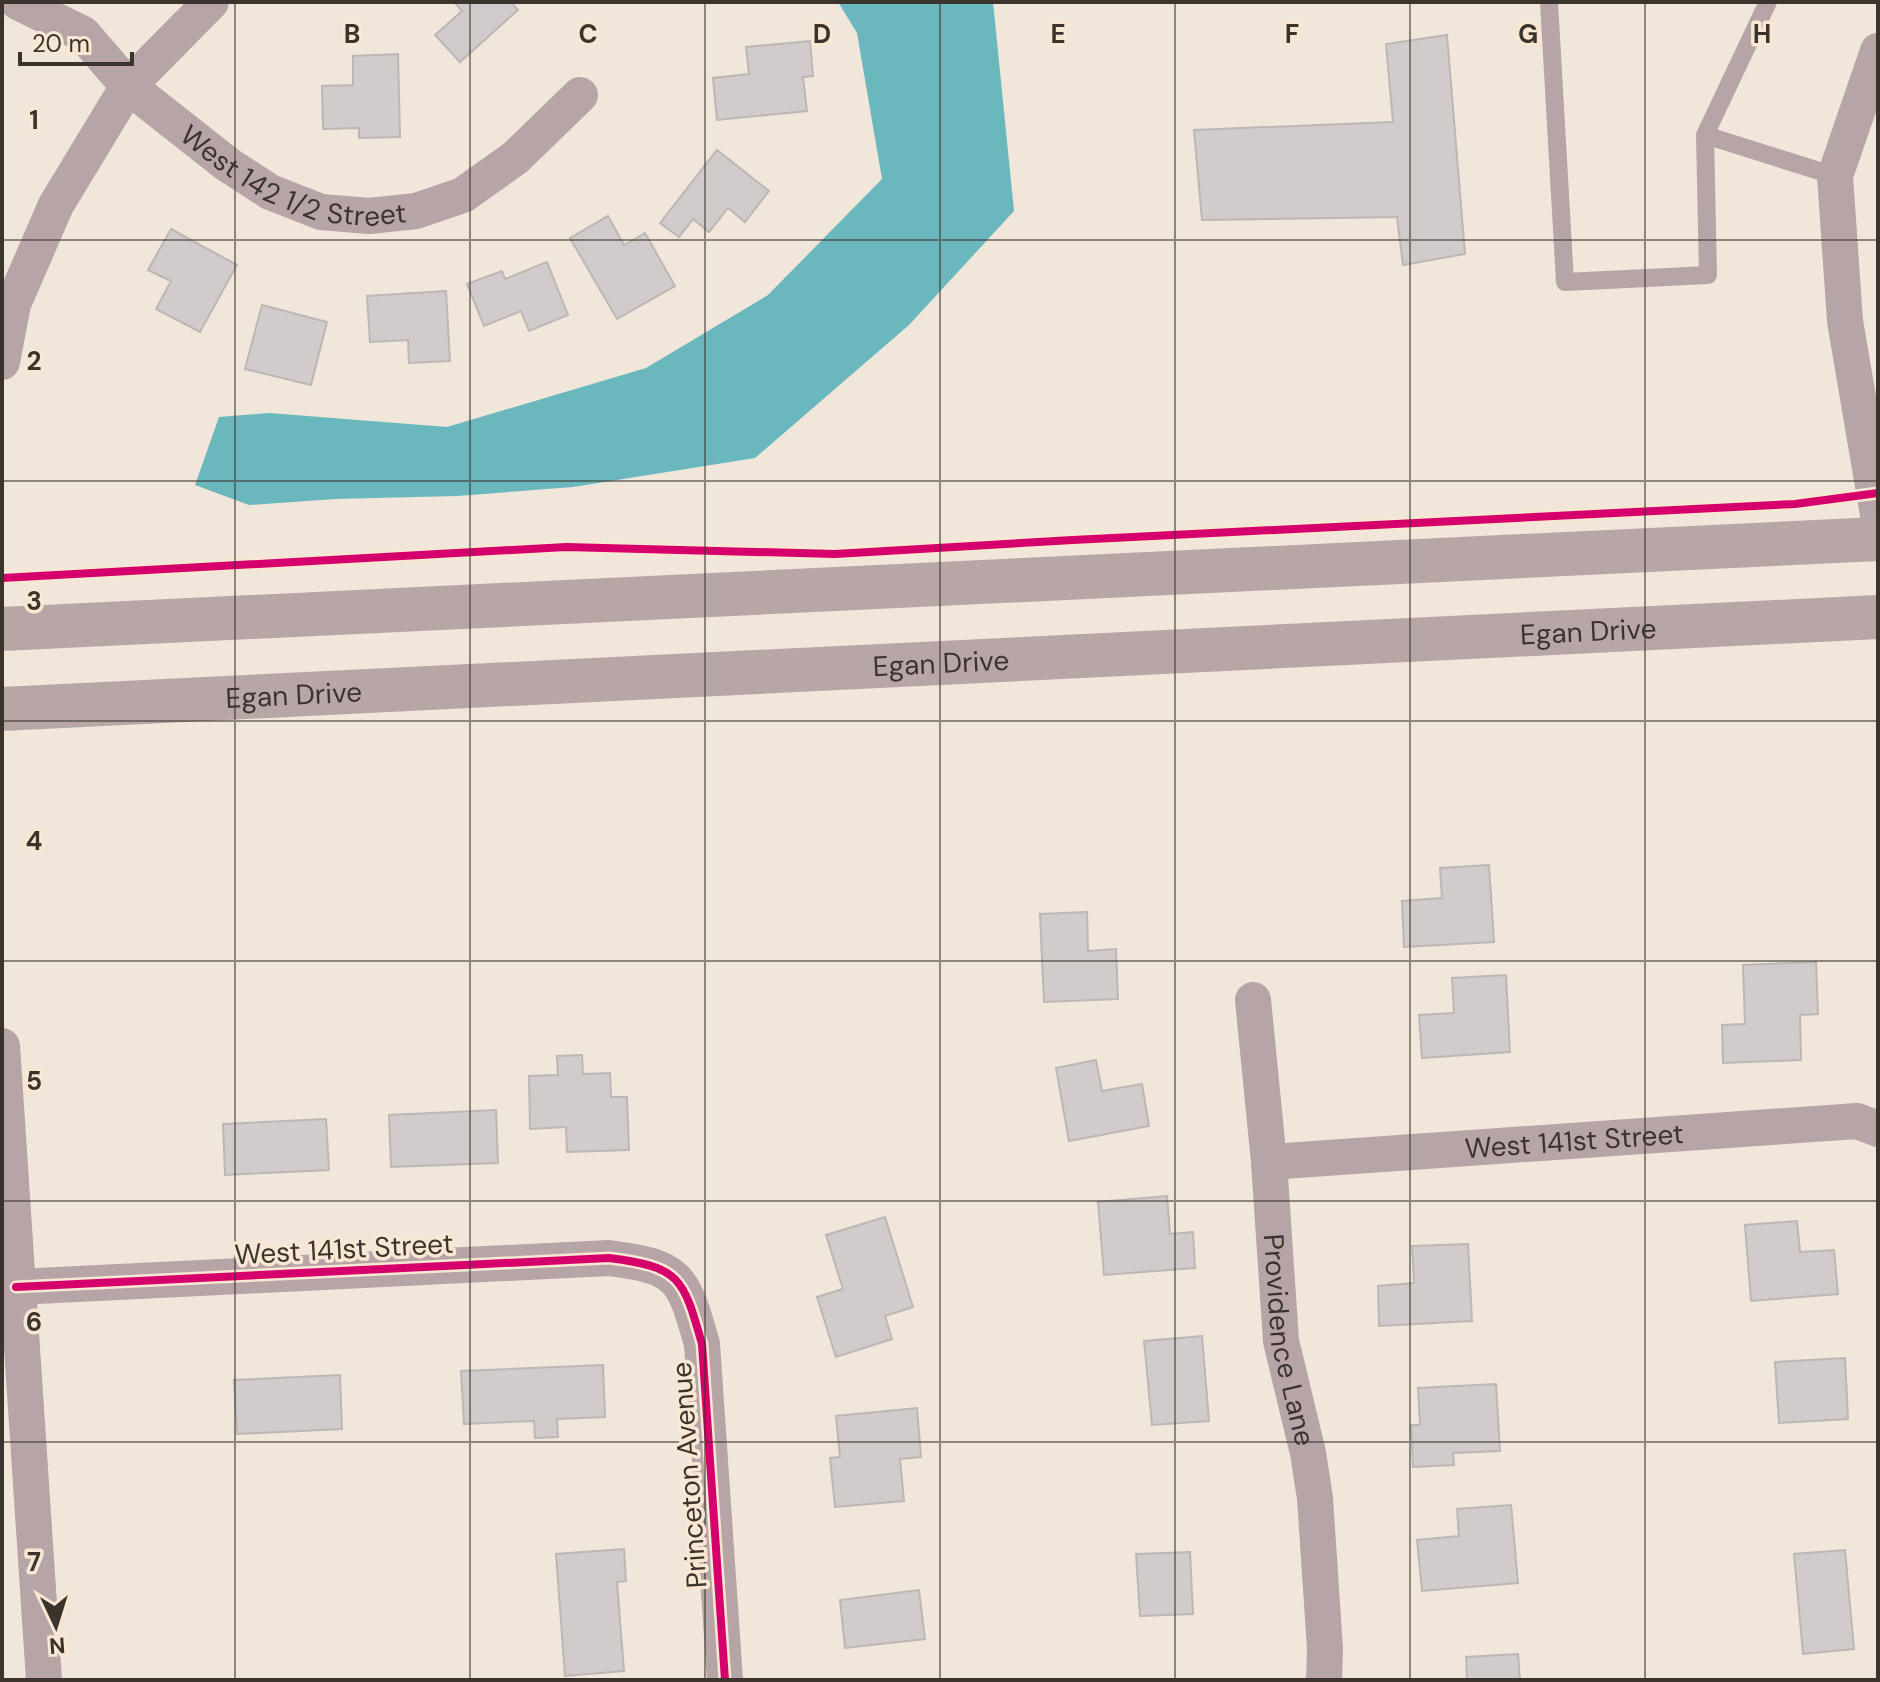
<svg xmlns="http://www.w3.org/2000/svg" width="1880" height="1682" viewBox="0 0 1880 1682" font-family="'DM Sans',sans-serif">
	<style>
		.water { fill: #6ab7be }
		.building { fill: #d2cbcb; stroke: #bcb6b5; stroke-width: 2 }
		.lines { fill: none; stroke-linecap: round; stroke-linejoin: round }
		.service { stroke: #b6a4a7; stroke-width: 18 }
		.minor { stroke: #b6a4a7; stroke-width: 36 }
		.trunk { stroke: #b8a6a6; stroke-width: 44 }
		.cycleway-casing { stroke: #f8e7d2; stroke-width: 13 }
		.cycleway { stroke: #d6006c; stroke-width: 8 }
		.grid { fill: none; stroke: #3b342c; stroke-width: 2; stroke-opacity: 0.55 }
		.labels { text-anchor: middle; dominant-baseline: central; stroke-width: 7; stroke-linejoin: round; paint-order: stroke }
		.street-label { font-size: 28px; fill: #3b342c; stroke: #f8e7d2 }
		.grid-label { font-size: 26px; text-anchor: middle; font-weight: bold; fill: #3b342c; stroke: #f8e7d2; stroke-width: 7; stroke-linejoin: round; paint-order: stroke }
	</style>
	<rect width="100%" height="100%" fill="#f0e6da"/>
	<path class="water" d="M 838,2 L 993,2 L 1014,211 L 909,325 L 755,458 L 573,487 L 457,496 L 335,499 L 249,505 L 195,485 L 219,417 L 269,413 L 447,427 L 646,368 L 768,295 L 882,179 L 857,33 Z"/>
	<path class="building" d="M 454,2 L 511,2 L 518,10 L 460,62 L 435,35 L 462,11 Z
		M 1447,35 L 1465,254 L 1403,265 L 1397,217 L 1202,220 L 1194,130 L 1393,122 L 1386,44 Z
		M 810,41 L 813,76 L 803,77 L 807,111 L 717,120 L 713,78 L 749,74 L 746,47 Z
		M 398,54 L 400,137 L 359,138 L 359,128 L 323,129 L 322,86 L 353,85 L 353,56 Z
		M 717,150 L 769,191 L 745,222 L 728,208 L 709,232 L 693,219 L 679,237 L 660,223 Z
		M 608,216 L 624,245 L 645,233 L 675,286 L 617,319 L 570,238 Z
		M 171,229 L 237,265 L 200,332 L 156,309 L 171,281 L 148,270 Z
		M 547,262 L 568,315 L 529,331 L 521,311 L 484,326 L 467,284 L 502,271 L 505,279 Z
		M 446,291 L 450,361 L 409,363 L 408,340 L 370,342 L 367,296 Z
		M 262,305 L 327,322 L 311,385 L 245,369 Z
		M 1489,865 L 1494,942 L 1404,947 L 1402,901 L 1442,898 L 1440,868 Z
		M 1087,912 L 1088,951 L 1116,949 L 1118,999 L 1044,1002 L 1040,914 Z
		M 1816,962 L 1818,1014 L 1800,1015 L 1801,1060 L 1723,1063 L 1722,1025 L 1745,1024 L 1743,965 Z
		M 1506,975 L 1510,1052 L 1422,1058 L 1419,1015 L 1454,1013 L 1452,978 Z
		M 582,1055 L 583,1074 L 610,1073 L 611,1097 L 627,1097 L 629,1150 L 567,1152 L 566,1127 L 530,1129 L 529,1076 L 558,1075 L 557,1056 Z
		M 1096,1060 L 1102,1091 L 1142,1084 L 1149,1126 L 1069,1141 L 1056,1068 Z
		M 496,1110 L 498,1163 L 391,1167 L 389,1115 Z
		M 326,1119 L 329,1170 L 225,1175 L 223,1124 Z
		M 1167,1196 L 1170,1234 L 1193,1232 L 1195,1268 L 1104,1275 L 1098,1202 Z
		M 885,1217 L 913,1307 L 885,1316 L 892,1339 L 836,1357 L 817,1297 L 843,1289 L 826,1235 Z
		M 1797,1221 L 1800,1252 L 1834,1250 L 1838,1294 L 1751,1301 L 1745,1225 Z
		M 1468,1244 L 1472,1321 L 1379,1326 L 1378,1286 L 1414,1283 L 1412,1246 Z
		M 1202,1336 L 1209,1421 L 1152,1425 L 1144,1341 Z
		M 1845,1358 L 1848,1419 L 1779,1423 L 1775,1362 Z
		M 603,1365 L 605,1417 L 557,1419 L 558,1437 L 535,1438 L 534,1421 L 464,1424 L 461,1371 Z
		M 340,1375 L 342,1429 L 237,1434 L 234,1380 Z
		M 1496,1384 L 1500,1451 L 1453,1453 L 1454,1465 L 1413,1467 L 1411,1425 L 1420,1425 L 1418,1388 Z
		M 917,1408 L 921,1457 L 900,1459 L 904,1501 L 835,1507 L 830,1458 L 840,1457 L 836,1416 Z
		M 1511,1505 L 1518,1583 L 1422,1591 L 1417,1540 L 1459,1536 L 1457,1509 Z
		M 624,1549 L 626,1581 L 617,1582 L 624,1671 L 565,1676 L 556,1554 Z
		M 1845,1550 L 1854,1649 L 1803,1654 L 1794,1554 Z
		M 1190,1552 L 1193,1614 L 1140,1616 L 1136,1554 Z
		M 919,1590 L 925,1639 L 845,1648 L 840,1600 Z
		M 1518,1654 L 1520,1680 L 1467,1680 L 1466,1657 Z"/>
	<g class="lines">
		<path class="service" d="M 1549,2 L 1565,282 L 1708,275 L 1705,135 L 1768,2
			M 1705,135 L 1835,176"/>
		<g class="minor">
			<path id="s1" d="M 18,2 L 83,34 L 128,86 L 227,164 L 270,192 L 321,212 L 369,216 L 416,211 L 463,195 L 515,158 L 580,95"/>
			<path d="M 1878,51 L 1835,176 L 1845,321 L 1878,515"/>
			<path d="M 2,362 L 13,304 L 56,205 L 128,86 L 211,2"/>
			<path id="s2" d="M 1253,1000 L 1269,1162 L 1281,1341 L 1308,1453 L 1315,1498 L 1325,1649 L 1324,1680"/>
			<path d="M 2,1046 L 44,1680"/>
			<path id="s3" d="M 1269,1162 L 1857,1121 L 1878,1129"/>
			<path d="M 16,1287 L 609,1258 C 680,1267 683,1277 702,1344 L 725,1680"/>
		</g>
		<g class="trunk">
			<path d="M 2,629 L 1878,539"/>
			<path id="s4" d="M 2,709 L 1878,617"/>
		</g>
		<defs>
			<path id="cycleway" d="M 2,578 L 566,547 L 835,554 L 1073,540 L 1795,504 L 1878,493
				M 16,1287 L 609,1258 C 680,1267 683,1277 702,1344 L 725,1680"/>
		</defs>
		<use href="#cycleway" class="cycleway-casing"/>
		<use href="#cycleway" class="cycleway"/>
	</g>
	<path class="grid" d="M 235,2 L 235,1680M 470,2 L 470,1680M 705,2 L 705,1680M 940,2 L 940,1680M 1175,2 L 1175,1680M 1410,2 L 1410,1680M 1645,2 L 1645,1680M 2,240 L 1878,240M 2,481 L 1878,481M 2,721 L 1878,721M 2,961 L 1878,961M 2,1201 L 1878,1201M 2,1442 L 1878,1442"/>
	<g class="labels">
		<g class="street-label">
			<text stroke="none"><textPath href="#s1" startOffset="336">West 142 1/2 Street</textPath></text>
			<text stroke="none"><textPath href="#s4" startOffset="1588">Egan Drive</textPath></text>
			<text stroke="none"><textPath href="#s4" startOffset="940">Egan Drive</textPath></text>
			<text stroke="none"><textPath href="#s4" startOffset="292">Egan Drive</textPath></text>
			<text stroke="none"><textPath href="#s3" startOffset="306">West 141st Street</textPath></text>
			<text transform="translate(344 1249) rotate(-3)">West 141st Street</text>
			<text stroke="none"><textPath href="#s2" startOffset="342">Providence Lane</textPath></text>
			<text transform="translate(689 1475) rotate(-94)">Princeton Avenue</text>
		</g>
	</g>
	<g class="grid-label">
		<text x="352" y="43">B</text>
		<text x="588" y="43">C</text>
		<text x="822" y="43">D</text>
		<text x="1058" y="43">E</text>
		<text x="1292" y="43">F</text>
		<text x="1528" y="43">G</text>
		<text x="1762" y="43">H</text>
		<text x="34" y="129">1</text>
		<text x="34" y="370">2</text>
		<text x="34" y="610">3</text>
		<text x="34" y="850">4</text>
		<text x="34" y="1090">5</text>
		<text x="34" y="1331">6</text>
		<text x="34" y="1571">7</text>
	</g>
	<rect width="1880" height="1682" fill="none" stroke="#3b342c" stroke-width="8"/>
	<g transform="translate(56 1626) rotate(176)" stroke="#f8e7d2" stroke-width="6" paint-order="stroke">
	<path d="M0-6L14 30L0 20L-14 30Z" fill="#3b342c"/>
	<text y="-12" font-size="22" font-weight="bold" text-anchor="middle" fill="#3b342c">N</text>
	</g>
	<path d="M20 52v12h112v-12" fill="none" stroke="#3b342c" stroke-width="4"/>
	<text x="32" y="52" font-size="24" fill="#3b342c" stroke="#f8e7d2" stroke-width="6" paint-order="stroke">20 m</text>
</svg>
